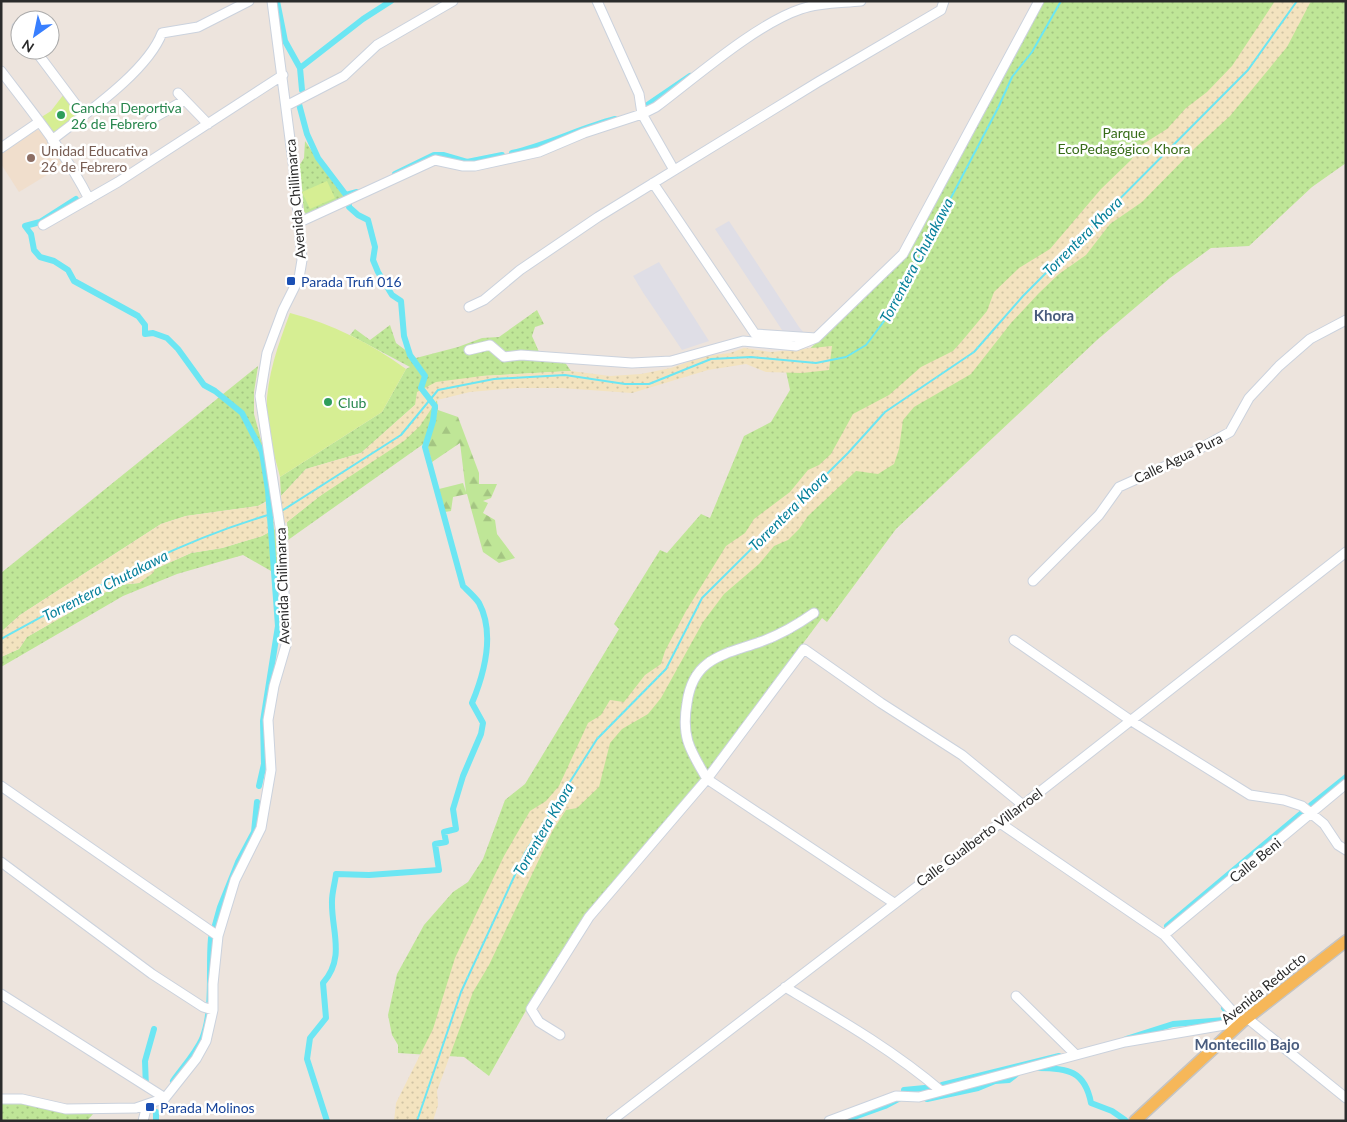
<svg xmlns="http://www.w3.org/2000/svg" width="1347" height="1122" viewBox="0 0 1347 1122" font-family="Lato,sans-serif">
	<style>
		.industrial { fill: #dfdee6 }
		.education { fill: #f0decc }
		.grass { fill: url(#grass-dots) }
		.forest { fill: url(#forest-firs) }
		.sand { fill: url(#sand-dots) }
		.pitch { fill: #d6ee93 }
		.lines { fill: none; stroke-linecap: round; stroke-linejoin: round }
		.stream { stroke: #6ce6f3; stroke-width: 2 }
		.canal { stroke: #6ce6f3; stroke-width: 6 }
		.minor-casing { stroke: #cbd2dd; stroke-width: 11 }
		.major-casing { stroke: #c4c4c4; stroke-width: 14 }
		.minor { stroke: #fff; stroke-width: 9 }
		.major { stroke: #f6b759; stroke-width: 11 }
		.leisure-dot { fill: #2e9e5b; stroke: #fff; stroke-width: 2 }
		.education-dot { fill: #8d6e63; stroke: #fff; stroke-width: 2 }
		.transit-dot { fill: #1a4fb4; stroke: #fff; stroke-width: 2 }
		.labels { text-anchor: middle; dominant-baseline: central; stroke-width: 5; stroke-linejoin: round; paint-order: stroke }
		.leisure-label { font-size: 14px; fill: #27864d; stroke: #fff; text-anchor: start }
		.park-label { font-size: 14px; fill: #376c18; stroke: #fff }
		.education-label { font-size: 14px; fill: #785e54; stroke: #fff; text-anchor: start }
		.street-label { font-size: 14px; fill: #2b2b2b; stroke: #fff }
		.transit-label { font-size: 14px; fill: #164399; stroke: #fff; text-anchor: start }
		.water-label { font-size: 15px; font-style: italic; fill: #08819b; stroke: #fff }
		.neighbourhood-label { font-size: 15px; font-weight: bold; fill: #495c7e; stroke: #fff }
	</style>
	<defs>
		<pattern id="grass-dots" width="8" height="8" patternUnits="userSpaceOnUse" patternTransform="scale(1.25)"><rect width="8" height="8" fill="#bfe697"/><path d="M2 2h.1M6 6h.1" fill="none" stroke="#a4c582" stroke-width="1.8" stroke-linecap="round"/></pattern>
		<pattern id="forest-firs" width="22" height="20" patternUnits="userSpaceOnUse" patternTransform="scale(1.25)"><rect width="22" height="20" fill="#bfe697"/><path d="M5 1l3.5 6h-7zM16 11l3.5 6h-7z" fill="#a4c582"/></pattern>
		<pattern id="sand-dots" width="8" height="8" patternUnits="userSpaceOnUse" patternTransform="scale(1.25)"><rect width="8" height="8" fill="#f3e3bf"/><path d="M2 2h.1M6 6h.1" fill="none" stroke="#d0c3a4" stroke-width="1.8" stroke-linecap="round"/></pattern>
	</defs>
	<rect width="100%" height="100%" fill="#ede4dd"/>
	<path class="industrial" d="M 729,221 L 799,327 L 806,335 L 784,333 L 715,229 Z
		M 659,262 L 709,341 L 682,350 L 644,294 L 633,276 Z"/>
	<path class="education" d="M 37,130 L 41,131 L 65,164 L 19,192 L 1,164 L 1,153 Z"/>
	<path class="grass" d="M 1044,1 L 1346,1 L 1346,163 L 1312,187 L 1249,246 L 1211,248 L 1170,278 L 1097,340 L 896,529 L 827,622 L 822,618 L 706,773 L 587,916 L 528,1007 L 489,1076 L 464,1057 L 398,1053 L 398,1045 L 392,1035 L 388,1015 L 397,974 L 424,925 L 453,892 L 468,882 L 483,859 L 505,800 L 525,784 L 619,629 L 614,624 L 660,550 L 667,553 L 701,514 L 710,518 L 744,436 L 771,422 L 790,390 L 786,371 L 861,301 L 903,259 Z
		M 305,141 L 344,197 L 306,214 L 304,211 L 299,166 L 304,158 Z
		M 537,310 L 544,324 L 535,327 L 532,336 L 543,361 L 564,361 L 571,371 L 482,376 L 415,405 L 361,453 L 306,469 L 281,496 L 280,477 L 382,412 L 406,369 L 410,367 L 350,335 L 355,329 L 370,340 L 390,325 L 396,343 L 416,358 L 458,347 L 482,338 L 499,337 Z
		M 258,366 L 254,392 L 254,414 L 264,451 L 272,498 L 258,506 L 186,516 L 161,524 L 20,615 L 1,632 L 1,573 Z
		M 437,400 L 438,410 L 429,440 L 288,540 L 287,522 L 431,408 Z
		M 275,529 L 278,575 L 243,555 L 177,574 L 123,596 L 1,667 L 1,657 L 19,649 L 27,637 L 118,585 L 139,583 L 155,569 L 191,553 L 222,548 L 262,536 Z
		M 7,1101 L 73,1113 L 93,1114 L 87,1121 L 1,1121 L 1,1104 Z"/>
	<path class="forest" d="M 438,410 L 458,417 L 479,473 L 479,484 L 497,484 L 491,498 L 483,501 L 488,503 L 483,513 L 495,520 L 497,534 L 515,558 L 499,563 L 483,552 L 467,494 L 453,497 L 451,511 L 445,512 L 439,489 L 463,483 L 466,492 L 460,443 L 432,462 L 427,445 Z"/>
	<path class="sand" d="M 1275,1 L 1311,1 L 1287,47 L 1230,116 L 1195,148 L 1142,202 L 1110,224 L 1086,255 L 1059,274 L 1039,293 L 1011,323 L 971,374 L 914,407 L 903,420 L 899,449 L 894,464 L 878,474 L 856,471 L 808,516 L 799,529 L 788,540 L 774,546 L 759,564 L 724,594 L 703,622 L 661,698 L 648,714 L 622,729 L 610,743 L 599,787 L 577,808 L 566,810 L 553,830 L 489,965 L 473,992 L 437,1091 L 438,1105 L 433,1121 L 394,1121 L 396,1103 L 433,1029 L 455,958 L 504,856 L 530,811 L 546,801 L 559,786 L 588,723 L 601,715 L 610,700 L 624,702 L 645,675 L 661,664 L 665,651 L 686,611 L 726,546 L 745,533 L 754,519 L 790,492 L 808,470 L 819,465 L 831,454 L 853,414 L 889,395 L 921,367 L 953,351 L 962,341 L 987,311 L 994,292 L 1019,268 L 1050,249 L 1101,189 L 1131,160 L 1140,146 L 1167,129 L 1186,108 L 1207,92 L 1232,66 Z
		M 832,346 L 829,370 L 802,373 L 766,372 L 746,364 L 708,370 L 632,393 L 561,388 L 517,388 L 470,392 L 437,400 L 420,426 L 404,441 L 320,496 L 287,522 L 262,536 L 222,548 L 191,553 L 155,569 L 153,573 L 139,583 L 118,585 L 27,637 L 19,649 L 1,657 L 1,632 L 20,615 L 161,524 L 186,516 L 258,506 L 281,496 L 306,469 L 361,453 L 415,405 L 417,392 L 436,382 L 482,376 L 571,371 L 610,376 L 641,374 L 671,368 L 705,356 L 730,353 L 744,348 L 771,352 Z"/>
	<path class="pitch" d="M 64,94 L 78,113 L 53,135 L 40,118 L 51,111 Z
		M 327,181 L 335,198 L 310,209 L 302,192 Z
		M 290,313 C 333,324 370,343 406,369 L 382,412 L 280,477 C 276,459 268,440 267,421 C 264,383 277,348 290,313 Z"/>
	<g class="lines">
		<path class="stream" d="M 280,512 L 401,435 L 438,390 L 494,379 L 565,375 L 625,384 L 649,384 L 711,359 L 751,357 L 816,363 L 846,357 L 866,345 L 891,312 L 998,108 L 1012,77 L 1032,52 L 1061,1
			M 1,639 C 91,590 176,541 275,513
			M 417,1121 L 461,992 L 525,853 L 597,739 L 666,669 L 702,598 L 848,453 L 885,412 L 974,352 L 1023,296 L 1248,70 L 1297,1"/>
		<path class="canal" d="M 277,1 L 285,41 L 300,68 L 302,90
			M 300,68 L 363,19 L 391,1
			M 299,104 L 307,134 L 318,158 L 346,195 L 357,192
			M 646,106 L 690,76
			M 512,153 C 548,145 580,128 615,119
			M 395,174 L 434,155 L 443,155 L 467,162 L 502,155
			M 76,199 L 40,222 L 25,226 L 31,234 L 34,250 L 40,257 L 54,261 L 68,270 L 74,281 L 138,316 L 145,325 L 145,334 L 153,333 L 167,338 L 178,349 L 204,385 L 215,391 L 242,413 L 262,452 L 268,490 L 278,626 L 263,721 L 264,764 L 259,786
			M 1311,805 L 1346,777
			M 215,925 L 220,907 L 238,862 L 254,832 L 257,802
			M 1167,926 L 1303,812
			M 1126,1039 L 1173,1024 L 1225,1020 L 1229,1018 L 1229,1014 L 1224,1008
			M 1038,1068 C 1068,1068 1085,1071 1091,1103 L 1112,1111 L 1125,1120
			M 173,1081 C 183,1067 195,1054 202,1039 C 214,1009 208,970 211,938
			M 942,1085 L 1059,1056
			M 146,1088 L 145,1061 L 154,1029
			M 904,1092 L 904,1090 L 935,1087
			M 927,1099 L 978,1088 L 995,1081 L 1009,1080 L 1019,1072
			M 156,1112 L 156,1121
			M 327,1121 L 307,1059 L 310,1038 L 326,1018 L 323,983 C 346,957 331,930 332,901 C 332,892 335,883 336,874 L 369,875 L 439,870 L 435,844 L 446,842 L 444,832 L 456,829 L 453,809 L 463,776 L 481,734 L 483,723 L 472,703 C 484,674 495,633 479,603 C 475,597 468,591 463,586 L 425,447 L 433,421 L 435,406 L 421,388 L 425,376 L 410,355 L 404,336 L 401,301 L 392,295 L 378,272 L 373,260 L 375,247 L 368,220 L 358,215 L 349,207 L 349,201
			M 843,1121 L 885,1106 L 902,1097"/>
		<defs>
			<path id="minor" d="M 597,1 L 639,94 L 642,114 L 674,170
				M 17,27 L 20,30
				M 35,50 L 83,114
				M 1,71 C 32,112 66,153 89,199
				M 178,93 L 208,124
				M 286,106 L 344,76 L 377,45 L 453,1
				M 150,120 L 185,100
				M 52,140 C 85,114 147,72 162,33 L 198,27 L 249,1
				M 1,148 L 39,122
				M 653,183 L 755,334 L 816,338
				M 300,222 L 435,160 L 463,166 L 475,166 L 539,152 L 584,133 L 642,114 L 656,107 C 696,77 756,24 801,9 C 821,2 841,3 861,1
				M 43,225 L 118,182 L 283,75
				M 469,307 L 484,300 L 520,270 L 598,217 L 818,82 L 941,10 L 944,1
				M 469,350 L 490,345 L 504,357 L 521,355 L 632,363 L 671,361 L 743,341 L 796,346 L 816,338 L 903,254 L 1039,1
				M 1033,581 L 1099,515 L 1119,487 L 1179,460 L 1230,432 L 1249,398 L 1279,366 L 1310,339 L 1346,320
				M 814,613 C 797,625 780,635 760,642 C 723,655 693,658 687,703 C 681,737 690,750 707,779 L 894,903
				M 1014,640 L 1130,720 L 1250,795 L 1284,800 L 1302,806 L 1324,824 L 1338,845 L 1346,850
				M 1,786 L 218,936
				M 1000,823 L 1164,935 L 1242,1022
				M 1,862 L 152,974 L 203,1007 L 213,1010
				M 1164,935 L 1346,784
				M 785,987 C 839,1019 893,1050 941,1091
				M 1,994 L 165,1098
				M 1016,996 L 1075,1054
				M 1247,1018 L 1346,1098
				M 560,1035 L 539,1022 L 531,1009 L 589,917 L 707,779 L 804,649 L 881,703 L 962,755 L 1023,805
				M 1,1099 L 22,1099 L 66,1109 L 136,1108 L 165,1098 L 196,1059 L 206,1041 L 213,1010 L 213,984 L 218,936 L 235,880 L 261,828 L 271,770 L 268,720 L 274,686 L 286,645 L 282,540 L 260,396 L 267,353 L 283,310 L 299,278 L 302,260 L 294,170 L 272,1
				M 143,1121 L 147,1105
				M 611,1121 L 1000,823 L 1346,552
				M 829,1121 L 896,1096 L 919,1097 L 1125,1042 L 1242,1022"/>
			<path id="major" d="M 1135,1121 L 1242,1022 L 1346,941"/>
		</defs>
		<use href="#minor" class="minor-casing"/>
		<use href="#major" class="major-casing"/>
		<use href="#minor" class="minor"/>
		<use href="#major" class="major"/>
	</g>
	<g class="leisure-dot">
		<circle cx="61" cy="115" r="5"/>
		<circle cx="328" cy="402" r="5"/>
	</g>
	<circle class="education-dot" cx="31" cy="158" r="5"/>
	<g class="transit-dot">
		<rect x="286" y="276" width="10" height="10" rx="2.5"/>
		<rect x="145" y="1102" width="10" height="10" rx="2.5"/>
	</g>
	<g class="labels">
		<g class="leisure-label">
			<text x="71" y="107">Cancha Deportiva<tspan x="71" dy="16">26 de Febrero</tspan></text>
			<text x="338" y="402">Club</text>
		</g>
		<g class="park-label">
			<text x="1124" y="132">Parque<tspan x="1124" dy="16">EcoPedagógico Khora</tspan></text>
		</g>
		<g class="education-label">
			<text x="41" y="150">Unidad Educativa<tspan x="41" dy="16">26 de Febrero</tspan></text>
		</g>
		<g class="street-label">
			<text transform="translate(295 199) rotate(-95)">Avenida Chillimarca</text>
			<text transform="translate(1178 458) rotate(-26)">Calle Agua Pura</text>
			<text transform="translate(282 586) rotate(-92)">Avenida Chilimarca</text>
			<text transform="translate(979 837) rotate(-37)">Calle Gualberto Villarroel</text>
			<text transform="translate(1255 860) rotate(-39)">Calle Beni</text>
			<text transform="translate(1263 988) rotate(-39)">Avenida Reducto</text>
		</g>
		<g class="transit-label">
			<text x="301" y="281">Parada Trufi 016</text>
			<text x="160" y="1107">Parada Molinos</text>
		</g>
		<g class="water-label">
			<text transform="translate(1082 236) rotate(-45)">Torrentera Khora</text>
			<text transform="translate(916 260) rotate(-62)">Torrentera Chutakawa</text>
			<text transform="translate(788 511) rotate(-45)">Torrentera Khora</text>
			<text transform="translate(105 585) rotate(-27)">Torrentera Chutakawa</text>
			<text transform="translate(543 829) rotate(-60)">Torrentera Khora</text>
		</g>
		<g class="neighbourhood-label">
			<text x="1054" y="315">Khora</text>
			<text x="1247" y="1044">Montecillo Bajo</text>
		</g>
	</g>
	<rect width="1347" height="1122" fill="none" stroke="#2b2b2b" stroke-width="5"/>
	<g transform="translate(35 35) rotate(213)"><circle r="24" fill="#ffffff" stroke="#aaaaaa"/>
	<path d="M0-4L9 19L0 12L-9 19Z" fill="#387fff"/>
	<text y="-8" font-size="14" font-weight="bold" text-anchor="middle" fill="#2b2b2b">N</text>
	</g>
</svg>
